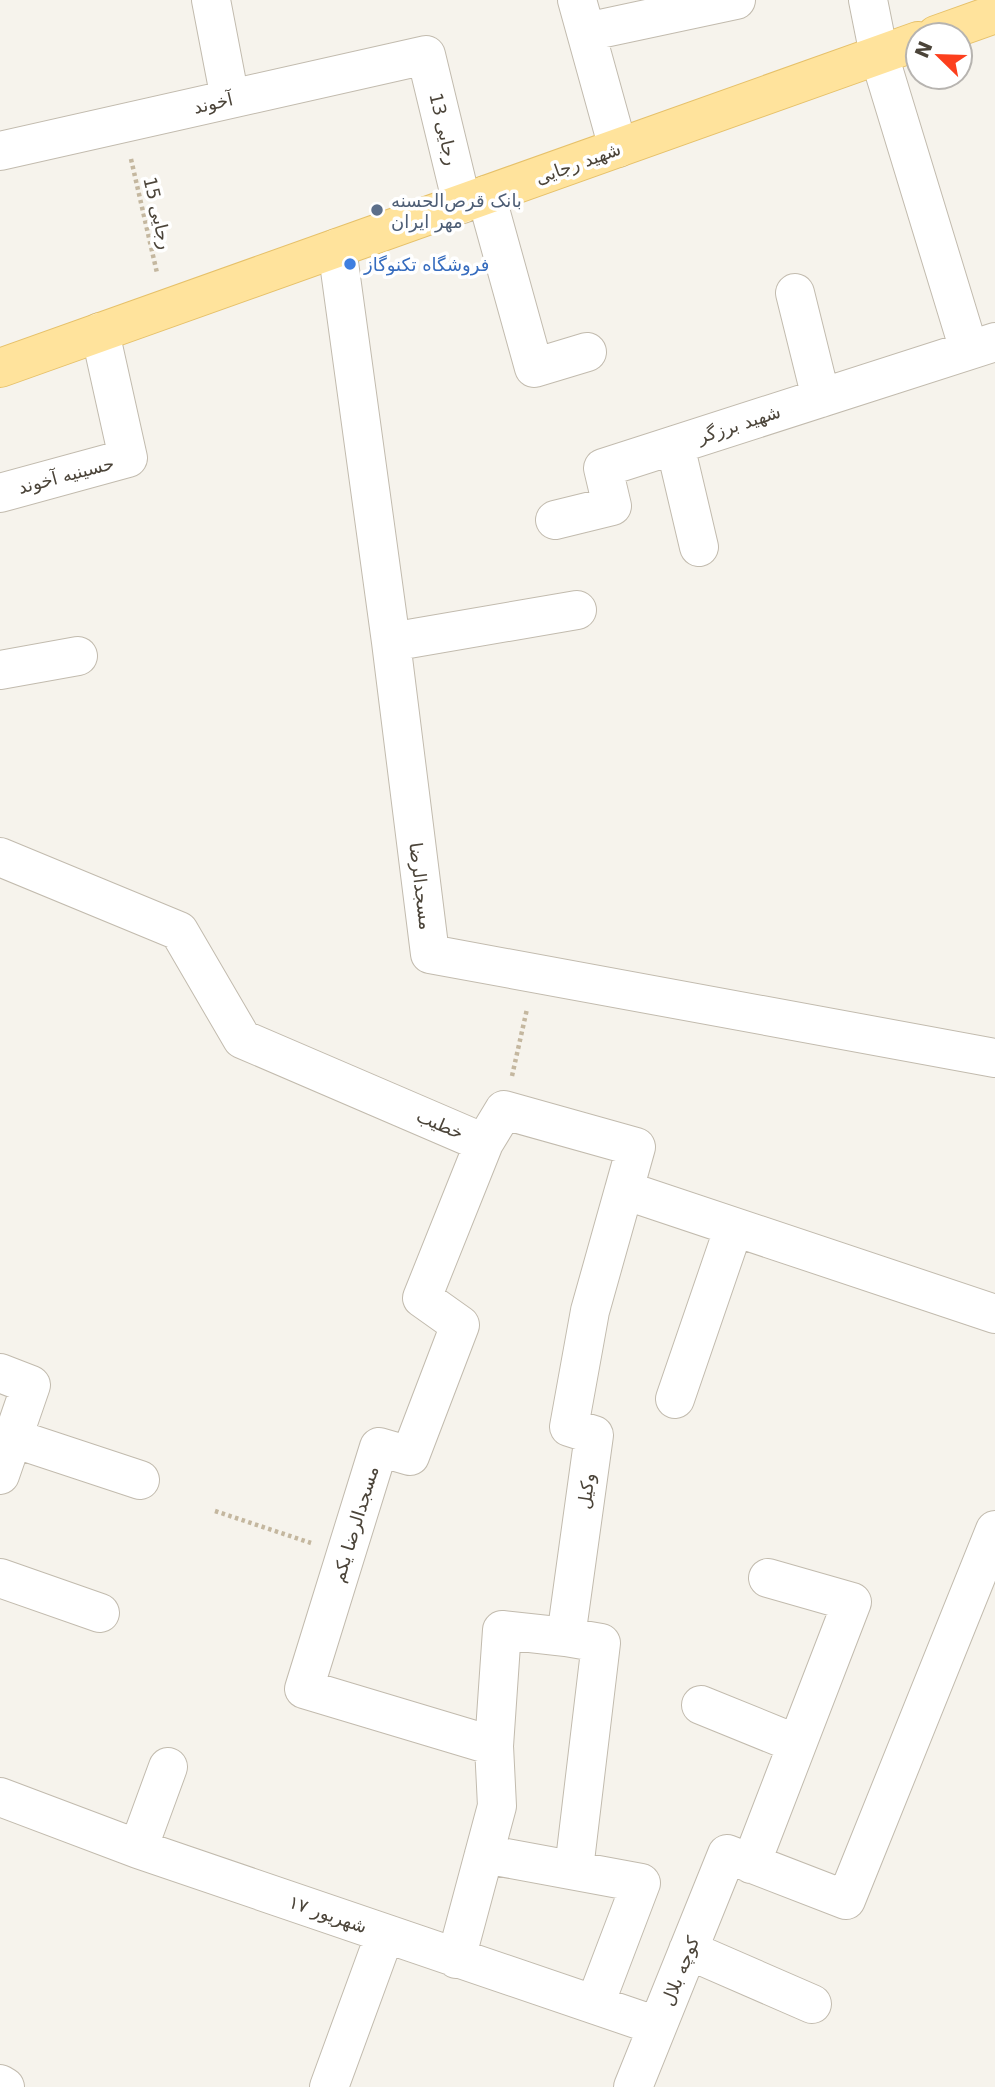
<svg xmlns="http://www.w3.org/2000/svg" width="995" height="2087" viewBox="0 0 995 2087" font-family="'DejaVu Sans',Vazirmatn,sans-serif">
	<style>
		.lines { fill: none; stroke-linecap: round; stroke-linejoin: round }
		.minor-casing { stroke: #c2bbae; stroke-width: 40 }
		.major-casing { stroke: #e6c16a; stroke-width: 40 }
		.path { stroke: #c4b79f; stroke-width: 4.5; stroke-dasharray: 3.5 3.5; stroke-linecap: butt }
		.minor { stroke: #fff; stroke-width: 38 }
		.major { stroke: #ffe39c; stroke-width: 38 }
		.service-dot { fill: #5c6f8a; stroke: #fff; stroke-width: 2.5 }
		.shop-dot { fill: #3f7fe0; stroke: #fff; stroke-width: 2.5 }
		.labels { text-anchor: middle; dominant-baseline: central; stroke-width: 7; stroke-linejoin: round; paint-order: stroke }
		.street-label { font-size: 18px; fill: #4b4439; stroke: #fff }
		.service-label { font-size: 18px; fill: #4e5e75; stroke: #fff; text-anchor: start }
		.shop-label { font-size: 18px; fill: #366cbe; stroke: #fff; text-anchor: start }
	</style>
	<rect width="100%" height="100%" fill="#f6f3ec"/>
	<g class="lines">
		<defs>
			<path id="minor" d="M 211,0 L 230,99
				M 577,0 L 618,148
				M 868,0 L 879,55 L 969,350
				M 586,32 L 736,0
				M 0,151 L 426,55 L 462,204
				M 486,195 L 534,368 L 587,352
				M 337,248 L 391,642 L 430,954 L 995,1058
				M 795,293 L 821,398
				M 675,445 L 699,547
				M 0,493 L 128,458 L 100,332
				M 555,520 L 612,506 L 603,468 L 995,342
				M 391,642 L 577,610
				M 0,670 L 78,656
				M 0,857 L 179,931 L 242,1039 L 484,1143 L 504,1110 L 636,1147 L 624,1190 L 995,1314
				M 484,1143 L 422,1298 L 460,1325 L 410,1456 L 379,1447 L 304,1689 L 494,1746
				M 0,1373 L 31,1385 L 0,1475
				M 675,1399 L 734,1227
				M 13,1438 L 140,1480
				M 0,1578 L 100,1613
				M 566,1637 L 594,1435 L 569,1427 L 590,1311 L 624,1190
				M 701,1705 L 797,1744
				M 0,1797 L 138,1849 L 657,2026
				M 138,1849 L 168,1767
				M 484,1854 L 641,1883 L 595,2004
				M 751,1864 L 852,1602 L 768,1578
				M 688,1950 L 812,2004
				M 456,1959 L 497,1806 L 494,1746 L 502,1630 L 566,1637 L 601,1643 L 574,1869
				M 0,2084 L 5,2087
				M 329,2087 L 385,1934
				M 633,2087 L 727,1854 L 846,1900 L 995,1530"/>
			<path id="major" d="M 936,35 L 995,14
				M 0,368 L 918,41"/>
		</defs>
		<use href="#minor" class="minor-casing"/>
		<use href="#major" class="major-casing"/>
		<path class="path" d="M 131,159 L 157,273
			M 512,1076 L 527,1009
			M 215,1511 L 311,1543"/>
		<use href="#minor" class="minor"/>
		<use href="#major" class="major"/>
	</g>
	<circle class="service-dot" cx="377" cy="210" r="7"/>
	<circle class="shop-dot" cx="350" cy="264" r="7"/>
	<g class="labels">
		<g class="street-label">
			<text transform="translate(213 103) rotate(-13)">آخوند</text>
			<text transform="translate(444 129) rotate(77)">رجایی 13</text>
			<text transform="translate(578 163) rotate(-20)">شهید رجایی</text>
			<text transform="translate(158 213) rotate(77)">رجایی 15</text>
			<text transform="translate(739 424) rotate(-18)">شهید برزگر</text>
			<text transform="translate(66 475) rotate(-15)">حسینیه آخوند</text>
			<text transform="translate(421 886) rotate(83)">مسجدالرضا</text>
			<text transform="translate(440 1124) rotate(23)">خطیب</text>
			<text transform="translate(586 1491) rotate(-82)">وکیل</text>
			<text transform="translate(355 1524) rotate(-73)">مسجدالرضا یکم</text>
			<text transform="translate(328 1914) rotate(19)">۱۷ شهریور</text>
			<text transform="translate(680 1971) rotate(-68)">کوچه بلال</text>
		</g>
		<g class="service-label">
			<text x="391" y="200">بانک قرص‌الحسنه<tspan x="391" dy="21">مهر ایران</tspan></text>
		</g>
		<g class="shop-label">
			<text x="364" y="264">فروشگاه تکنوگاز</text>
		</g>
	</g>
	<g transform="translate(939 56) rotate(293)"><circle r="33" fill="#ffffff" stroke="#b7b4b0" stroke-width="2"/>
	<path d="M0-5L12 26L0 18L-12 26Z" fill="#fc3f1d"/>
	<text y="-10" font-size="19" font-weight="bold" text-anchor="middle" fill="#4b4439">N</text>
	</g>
</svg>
